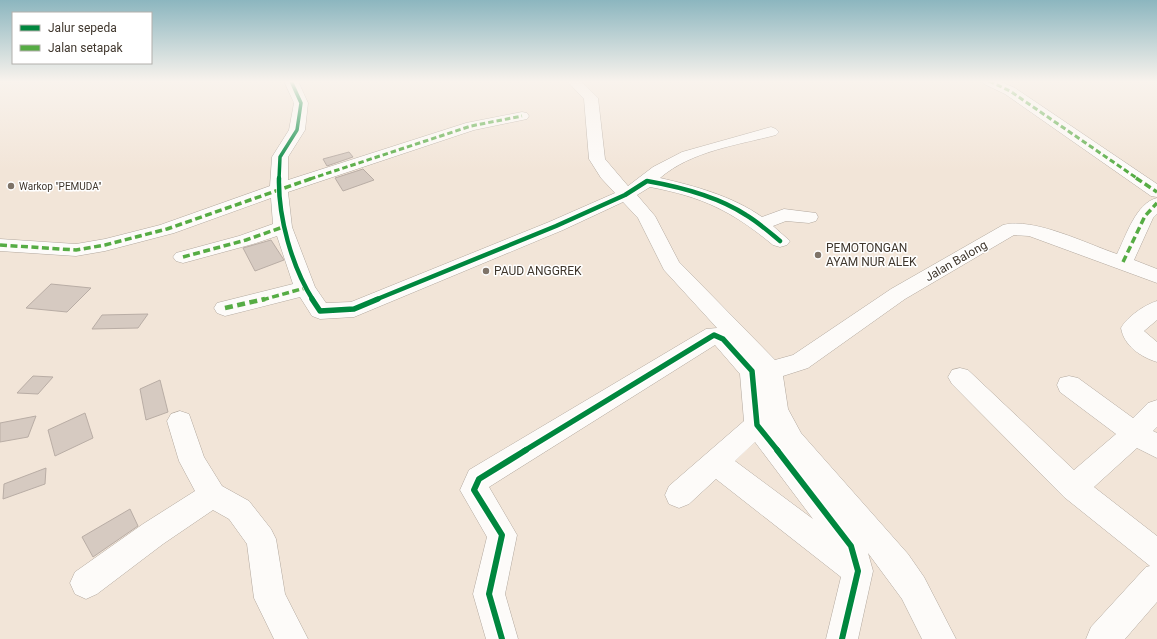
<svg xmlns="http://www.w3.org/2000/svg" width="1157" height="639" viewBox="0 0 1157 639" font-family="Roboto,sans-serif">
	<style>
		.building { fill: #d6cac1; stroke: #b9ada5 }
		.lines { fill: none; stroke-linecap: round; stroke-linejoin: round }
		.minor-casing { stroke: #b2a89e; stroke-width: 1 }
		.minor { fill: #fdfbf9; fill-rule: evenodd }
		.quiet-far2 { stroke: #56ac44; stroke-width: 3; stroke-dasharray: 5.5 3; stroke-linecap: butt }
		.quiet-far1 { stroke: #56ac44; stroke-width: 3.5; stroke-dasharray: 7 3.5; stroke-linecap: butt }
		.quiet { stroke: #56ac44; stroke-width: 4.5; stroke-dasharray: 8 4.5; stroke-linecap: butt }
		.cycleway-far3-casing { stroke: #fff; stroke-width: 5 }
		.cycleway-far2-casing { stroke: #fff; stroke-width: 6 }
		.cycleway-far1-casing { stroke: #fff; stroke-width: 8 }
		.cycleway-casing { stroke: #fff; stroke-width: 9 }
		.cycleway-far3 { stroke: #00873e; stroke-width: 3.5 }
		.cycleway-far2 { stroke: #00873e; stroke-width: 4.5 }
		.cycleway-far1 { stroke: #00873e; stroke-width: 5.5 }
		.cycleway { stroke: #00873e; stroke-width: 6 }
		.poi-dot { fill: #7e7368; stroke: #fff; stroke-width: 1.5 }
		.labels { text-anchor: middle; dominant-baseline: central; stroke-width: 3; stroke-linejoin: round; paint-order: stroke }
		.far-poi-label { font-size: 10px; fill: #3f362c; stroke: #fff; text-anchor: start }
		.poi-label { font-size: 12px; fill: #3f362c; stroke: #fff; text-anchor: start }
		.street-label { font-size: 12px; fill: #3f362c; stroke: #fff }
	</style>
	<rect width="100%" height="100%" fill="#f2e5d8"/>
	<path class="building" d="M 349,152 L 353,157 L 327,166 L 323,159 Z
		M 363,169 L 374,180 L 343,191 L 335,178 Z
		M 271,240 L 284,260 L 255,271 L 243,248 Z
		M 51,284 L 91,288 L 67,312 L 26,308 Z
		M 148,314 L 138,328 L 92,329 L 102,315 Z
		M 33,376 L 53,377 L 38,394 L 17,393 Z
		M 160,380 L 168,412 L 146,420 L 140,389 Z
		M 85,413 L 93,438 L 55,456 L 48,430 Z
		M 36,416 L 28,437 L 0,442 L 0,423 Z
		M 46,468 L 45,484 L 3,499 L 4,484 Z
		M 130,509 L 138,526 L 93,557 L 82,537 Z"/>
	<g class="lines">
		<defs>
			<path id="minor" d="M 284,81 L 298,81 L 308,103 L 305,130 L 288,157 L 288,180 L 466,123 L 522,112 L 527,113 L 529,116 L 527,119 L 474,130 L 288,192 L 292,227 L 315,287 L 326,303 L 351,302 L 549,222 L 615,193 L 601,178 L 589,159 L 584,99 L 567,81 L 581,81 L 598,98 L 605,159 L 628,186 L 653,167 L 682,152 L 771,127 L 776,129 L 779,132 L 776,135 C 738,145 691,151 660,178 C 695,186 732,196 762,217 L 784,209 L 816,213 L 818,217 L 816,221 L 809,223 L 786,221 L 773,226 L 790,241 L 787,245 L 780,247 L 773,245 C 732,211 703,197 650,187 L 637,195 L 655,216 L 679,262 L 775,360 L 793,355 L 891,289 L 1003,225 C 1034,217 1087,244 1117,254 C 1126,236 1136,203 1157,198 L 1157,214 L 1153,218 L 1134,260 L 1157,269 L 1157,283 L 1029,236 L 1014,235 L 905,299 L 808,368 L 783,376 L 788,409 L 801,433 L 908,554 L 924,577 L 956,639 L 922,639 L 902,599 L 868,553 L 873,571 L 858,639 L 826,639 L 841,577 L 716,479 L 689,504 L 679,508 L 669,504 L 665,495 L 669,486 L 744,421 L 740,374 L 715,345 L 489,487 L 517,535 L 505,594 L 518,639 L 486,639 L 473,594 L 487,537 L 460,490 L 469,470 L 706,329 L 717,328 L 664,270 L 638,218 L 623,202 L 563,230 L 354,317 L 320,319 L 312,316 L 300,297 L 225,316 L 217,313 L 214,308 L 217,303 L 293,284 L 277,236 L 253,244 L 183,263 L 176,261 L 173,257 L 176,253 L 239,236 L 273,224 L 271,198 L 174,233 L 105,251 L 76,256 L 0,251 L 0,239 L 76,244 L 105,239 L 160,225 L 270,186 L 272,157 L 289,130 L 294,103 ZM 755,442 L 813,519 L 735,461 Z
				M 982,81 L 999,81 L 1015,88 L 1157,184 L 1157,197 L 1151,196 L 1005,94 L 984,84 Z
				M 1157,301 L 1157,320 L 1144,331 L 1157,342 L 1157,362 C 1141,357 1124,346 1121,328 C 1127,317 1144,305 1157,301 Z
				M 960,368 L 968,370 L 1074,470 L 1116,434 L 1060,392 L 1057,385 L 1060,378 L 1069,376 L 1078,378 L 1133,418 L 1148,403 L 1157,400 L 1157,427 L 1153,431 L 1157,433 L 1157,458 L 1137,448 L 1094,487 L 1157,536 L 1157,602 L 1125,639 L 1086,639 L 1091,627 L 1146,567 L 1150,566 L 1064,497 L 952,384 L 948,377 L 952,370 Z
				M 180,411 L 189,414 L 204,457 L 222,486 L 249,501 L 271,529 L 276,539 L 285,594 L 308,639 L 274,639 L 254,598 L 247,544 L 229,519 L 213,510 L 163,544 L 97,594 L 86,599 L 75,594 L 70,583 L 75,572 L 143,524 L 195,491 L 179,461 L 167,421 L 171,414 Z"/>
		</defs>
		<use href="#minor" class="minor-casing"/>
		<use href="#minor" class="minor"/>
		<path class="quiet-far2" d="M 989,81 L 1010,91 L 1138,179
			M 310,179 L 471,126 L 522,116"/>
		<path class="quiet-far1" d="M 1136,178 L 1157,192
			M 0,245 L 76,250 L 105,245 L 167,229 L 313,178
			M 183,257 L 246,240 L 283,227
			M 1123,262 L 1145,216 L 1157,203
			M 262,300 L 305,288"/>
		<path class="quiet" d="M 225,308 L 265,299"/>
		<defs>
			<path id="cycleway-far3" d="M 279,179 L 280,157 L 297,130 L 301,103 L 291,81"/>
			<path id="cycleway-far2" d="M 279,178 C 278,217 292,267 313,300
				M 375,300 L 556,226 L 625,195 L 647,181 C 681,187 717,196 746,215 C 758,222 769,232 780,241"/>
			<path id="cycleway-far1" d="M 312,299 L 320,311 L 354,309 L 378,299
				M 524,451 L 714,335 L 723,339 L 752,371 L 757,425 L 778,451"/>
			<path id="cycleway" d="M 777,450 L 851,546 L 858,571 L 842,639
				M 502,639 L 489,594 L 502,535 L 474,490 L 479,479 L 526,450"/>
		</defs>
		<use href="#cycleway-far3" class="cycleway-far3-casing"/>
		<use href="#cycleway-far2" class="cycleway-far2-casing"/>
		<use href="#cycleway-far1" class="cycleway-far1-casing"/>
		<use href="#cycleway" class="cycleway-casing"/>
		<use href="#cycleway-far3" class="cycleway-far3"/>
		<use href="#cycleway-far2" class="cycleway-far2"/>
		<use href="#cycleway-far1" class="cycleway-far1"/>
		<use href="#cycleway" class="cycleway"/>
	</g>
	<linearGradient id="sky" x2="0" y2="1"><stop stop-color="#8cb6bf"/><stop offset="0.48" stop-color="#f9f3ed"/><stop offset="1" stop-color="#f9f3ed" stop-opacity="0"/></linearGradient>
	<rect width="1157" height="170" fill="url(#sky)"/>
	<g class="poi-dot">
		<circle cx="11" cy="186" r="4"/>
		<circle cx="818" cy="255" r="4"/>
		<circle cx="486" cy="271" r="4"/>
	</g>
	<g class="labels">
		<g class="far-poi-label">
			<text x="19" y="186">Warkop "PEMUDA"</text>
		</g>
		<g class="poi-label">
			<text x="826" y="248">PEMOTONGAN<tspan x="826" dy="14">AYAM NUR ALEK</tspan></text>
			<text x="494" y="271">PAUD ANGGREK</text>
		</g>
		<g class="street-label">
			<text transform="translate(956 261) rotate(-30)">Jalan Balong</text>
		</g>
	</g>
	<rect x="12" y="12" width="140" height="52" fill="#ffffff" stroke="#b2afab"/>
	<rect x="20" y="25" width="20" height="6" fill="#00873e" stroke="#b2afab"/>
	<text x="48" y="32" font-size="12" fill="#3f362c">Jalur sepeda</text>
	<rect x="20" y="45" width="20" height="6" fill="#56ac44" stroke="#b2afab"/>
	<text x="48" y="52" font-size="12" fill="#3f362c">Jalan setapak</text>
</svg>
